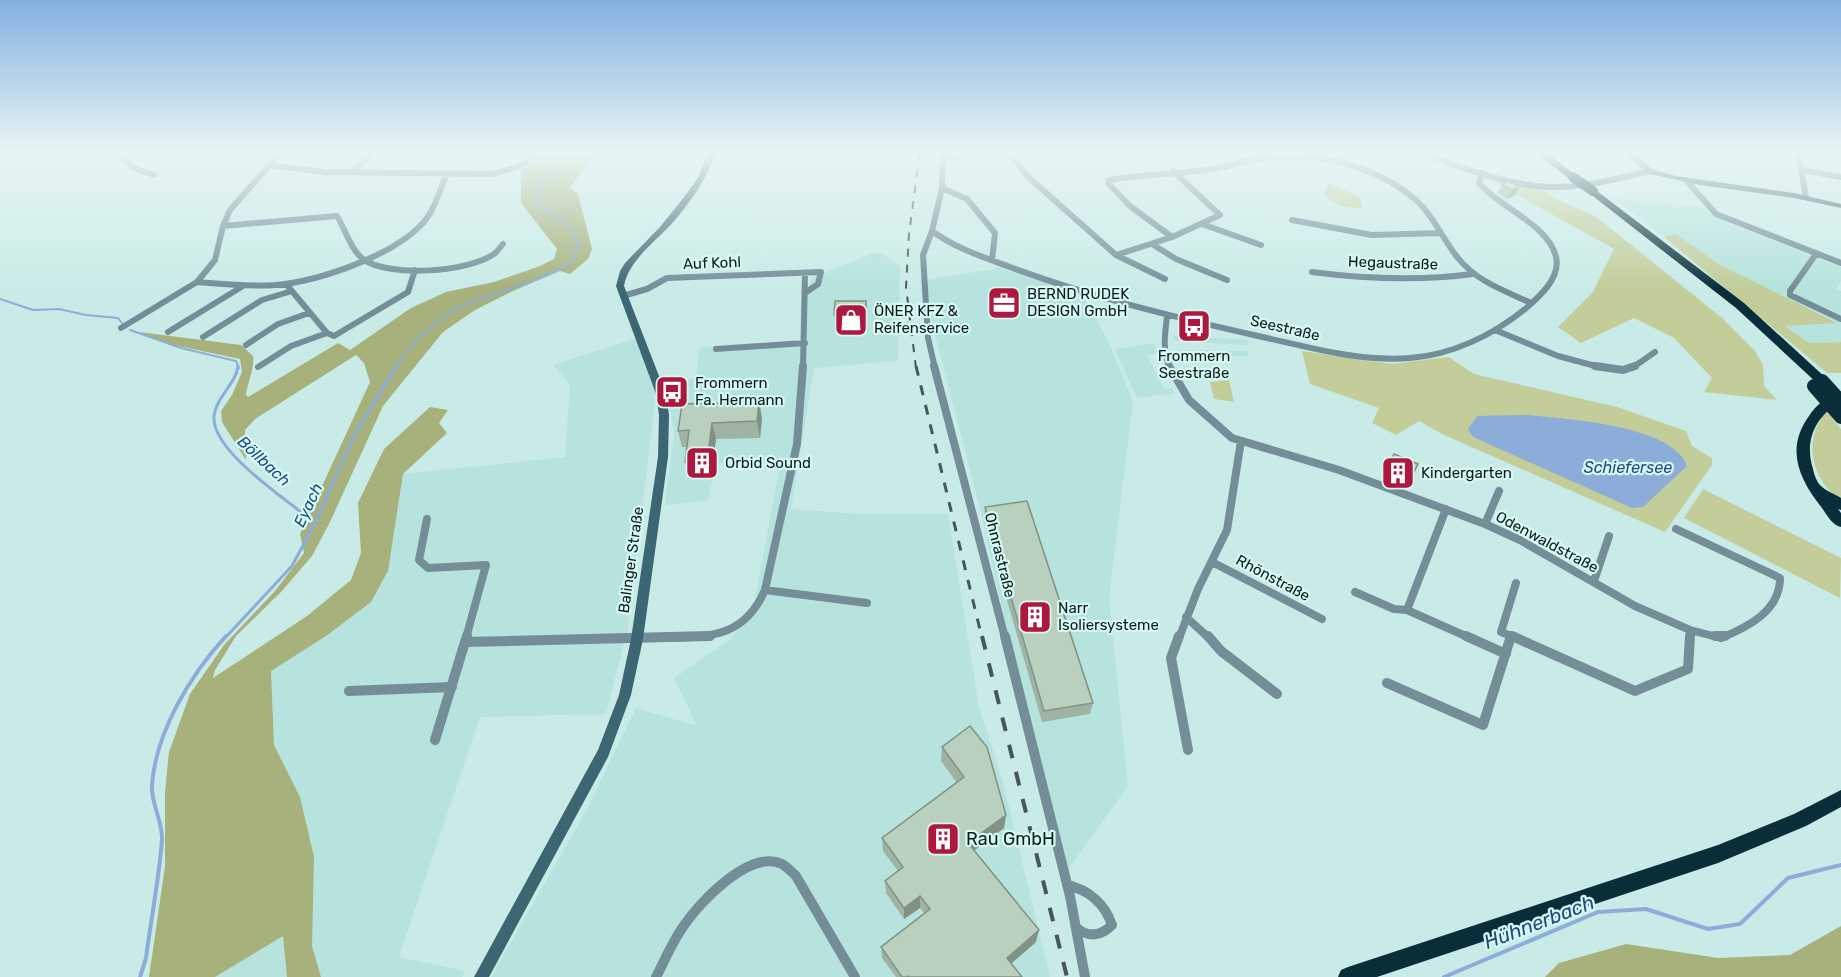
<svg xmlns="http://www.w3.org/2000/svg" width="1841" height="977" viewBox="0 0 1841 977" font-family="Rubik,sans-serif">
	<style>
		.built { fill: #b6e3dd }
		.green { fill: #c2cd9a }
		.forest { fill: #a6b17b }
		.water { fill: #8cadd9 }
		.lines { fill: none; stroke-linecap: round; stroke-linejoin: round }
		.stream-far2 { stroke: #8cadd9; stroke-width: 2 }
		.stream-far1 { stroke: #8cadd9; stroke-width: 3 }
		.stream { stroke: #8cadd9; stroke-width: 4 }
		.street-far2 { stroke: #748e98; stroke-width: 6 }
		.street-far1 { stroke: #748e98; stroke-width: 8 }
		.street { stroke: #748e98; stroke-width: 10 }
		.secondary { fill: #3d6673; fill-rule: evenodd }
		.highway { fill: #0a2e39; fill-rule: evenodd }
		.rail-far2 { stroke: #455856; stroke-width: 2; stroke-dasharray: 8 8; stroke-linecap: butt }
		.rail-far1 { stroke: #455856; stroke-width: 3; stroke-dasharray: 10 10; stroke-linecap: butt }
		.rail { stroke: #455856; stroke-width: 4; stroke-dasharray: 14 14; stroke-linecap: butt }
		.highway-bridge-far1 { stroke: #0a2e39; stroke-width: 10 }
		.highway-bridge { stroke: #0a2e39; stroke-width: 14 }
		.wall { fill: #9eb3a3 }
		.shaded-wall { fill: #819284 }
		.building { fill: #b8d0bd; stroke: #819284; stroke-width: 1.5 }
		.labels { text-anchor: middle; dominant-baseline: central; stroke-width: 4.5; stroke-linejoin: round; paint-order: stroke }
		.street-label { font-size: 15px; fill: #0d1a19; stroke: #d6f9f4 }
		.poi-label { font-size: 15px; fill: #0d1a19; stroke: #d6f9f4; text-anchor: start }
		.water-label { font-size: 16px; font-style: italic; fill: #1f4b81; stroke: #d6f9f4 }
		.near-poi-label { font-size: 18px; fill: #0d1a19; stroke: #d6f9f4; text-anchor: start }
		.near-water-label { font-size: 20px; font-style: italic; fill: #1f4b81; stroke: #d6f9f4 }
	</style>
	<rect width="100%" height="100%" fill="#c9ebe7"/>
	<path class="built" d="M 1614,198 L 1704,208 L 1711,215 L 1728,223 L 1841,267 L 1841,281 L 1836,289 L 1841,291 L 1841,342 L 1809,343 L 1784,326 L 1835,322 L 1717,263 L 1676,234 L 1664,237 Z
		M 875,252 L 885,255 L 900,266 L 898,361 L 814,368 L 791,509 L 860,514 L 948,514 L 979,707 L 1003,782 L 1050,977 L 491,977 L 587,809 L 636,708 L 697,726 L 674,678 L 731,639 L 754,605 L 780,466 L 716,463 L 708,501 L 665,505 L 674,433 L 667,389 L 696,377 L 700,347 L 800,340 L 810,279 Z
		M 1000,268 L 1083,295 L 1108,341 L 1133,401 L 1109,597 L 1128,786 L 1061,879 L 981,513 L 928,307 L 926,280 Z
		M 1174,336 L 1247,340 L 1248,345 L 1175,341 Z
		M 637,338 L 656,393 L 628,627 L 606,714 L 480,717 L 399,957 L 465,971 L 462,977 L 321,977 L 312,946 L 312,912 L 300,797 L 274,745 L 271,671 L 326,636 L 371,602 L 388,571 L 403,474 L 565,457 L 570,384 L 553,365 Z
		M 1154,343 L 1158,353 L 1147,355 L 1164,389 L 1172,388 L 1175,393 L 1137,398 L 1115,349 Z
		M 1178,350 L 1247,351 L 1249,356 L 1179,354 Z
		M 283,936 L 287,977 L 215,977 Z"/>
	<path class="green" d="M 1497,178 L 1543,186 L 1547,193 L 1554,198 L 1595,216 L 1722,318 L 1755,351 L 1763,365 L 1764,386 L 1777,400 L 1704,392 L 1712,378 L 1674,338 L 1634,318 L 1581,343 L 1558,327 L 1593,292 L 1614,249 L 1496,183 Z
		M 1328,183 L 1360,197 L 1362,208 C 1347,208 1336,206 1324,195 Z
		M 1676,234 L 1717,263 L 1837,323 L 1785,326 L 1809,343 L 1841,342 L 1841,373 L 1827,373 L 1664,237 Z
		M 1302,351 L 1392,364 L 1449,357 L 1474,374 L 1617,407 L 1686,431 L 1692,446 L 1712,458 L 1712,465 L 1665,532 L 1442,434 L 1419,421 L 1396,435 L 1372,423 L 1379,408 L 1310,384 Z
		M 1229,380 L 1234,402 L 1214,399 L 1210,382 Z
		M 1827,411 L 1841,429 L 1841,501 C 1812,480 1801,440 1827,411 Z
		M 1703,489 L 1841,558 L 1840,598 L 1684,518 Z"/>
	<path class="forest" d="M 547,152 L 606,152 L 590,160 L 570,188 L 578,194 L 592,249 L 588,259 L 570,274 L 560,271 L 515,290 L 475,310 L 443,332 L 383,406 L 330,522 L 312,556 L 281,592 L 236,636 L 215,670 L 213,678 L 307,616 L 351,580 L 361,553 L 358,503 L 384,449 L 430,407 L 448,410 L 439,423 L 447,433 L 403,474 L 388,571 L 371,602 L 326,636 L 271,671 L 274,745 L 300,797 L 314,857 L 312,946 L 321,977 L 287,977 L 283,936 L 215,977 L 149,977 L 165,866 L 165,792 L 169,752 L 190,694 L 224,645 L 275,591 L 304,553 L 300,534 L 370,382 L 364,363 L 356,355 L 255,419 L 245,430 L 246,460 L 222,422 L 221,411 L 232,395 L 242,372 L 240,359 L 169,344 L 139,332 L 241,345 L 253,356 C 255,366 248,382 246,394 L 248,397 L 338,343 L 350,350 L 411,308 L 446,292 L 494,282 L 540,266 L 554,259 L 557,249 L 521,203 L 521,171 Z
		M 1841,926 L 1841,977 L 1545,977 L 1559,963 L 1626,944 L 1718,958 L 1790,955 Z"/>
	<path class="water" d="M 1528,415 C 1566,419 1673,425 1687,466 L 1643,507 L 1632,508 L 1473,437 L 1468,429 L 1477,416 Z"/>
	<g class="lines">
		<path class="stream-far2" d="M 0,299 L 33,310 L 59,309 L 86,315 L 118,318 L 122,323
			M 130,330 L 181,348 L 236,361 L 239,368
			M 395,368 C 411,343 429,326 454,310 C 479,295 563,278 575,256 C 577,252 577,246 578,242 L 570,227 L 536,203 C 539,176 552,162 577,152"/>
		<path class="stream-far1" d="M 238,366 C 236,384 216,397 214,416 C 211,449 279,494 302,513
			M 225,638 L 292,566 L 315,523 L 353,438 L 396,366"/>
		<path class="stream" d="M 140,977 L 146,958 C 151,919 159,879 162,840 C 163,822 151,804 152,786 C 155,733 191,674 226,636
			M 1444,977 L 1598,912 L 1646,909 L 1708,929 L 1740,924 L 1788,878 L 1841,865"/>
		<path class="street-far2" d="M 118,152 L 133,168 L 154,175
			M 1009,152 L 1026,175 L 1116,255 L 1172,237 L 1220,215 L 1173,171
			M 1419,152 C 1461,167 1504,185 1550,187 C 1584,188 1618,178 1651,171
			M 1798,152 L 1806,197
			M 243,153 L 247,152
			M 944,159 L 975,152
			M 269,165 L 324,172 L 492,174 L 518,167 L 542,152
			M 1802,170 L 1841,177
			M 351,172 L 374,152
			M 1686,180 L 1716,214 L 1841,263
			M 942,188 L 967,199 L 995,233 L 992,260
			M 1292,220 L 1372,235 L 1440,233
			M 1202,224 L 1261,245
			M 223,226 L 337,216 C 345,229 351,250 363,259 C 389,278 468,272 494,254 C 497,252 500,247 503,244
			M 932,231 C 955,248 983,257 1010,267 C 1091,297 1174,317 1258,336 C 1308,347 1359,362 1410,358 C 1452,355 1493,335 1525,309 C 1539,297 1561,278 1556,257 C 1549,225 1500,208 1479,183 L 1482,173
			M 1172,237 L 1130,206 L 1108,183 L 1109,180 C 1143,174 1178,174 1213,169 C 1229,166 1245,160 1262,158 C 1314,150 1375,165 1416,200 C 1434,216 1443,240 1458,258 C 1476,281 1505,291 1531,303
			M 1152,244 L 1176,259 L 1227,280
			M 1816,254 L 1790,291 L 1790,295 L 1841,319
			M 1116,255 L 1165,279
			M 1312,272 C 1366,279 1419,281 1473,274
			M 197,282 C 223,284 249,287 276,285 C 319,281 393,256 423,223 C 435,209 440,190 447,173
			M 286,284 L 327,333 L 334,336 L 408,292 L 415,270
			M 623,296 L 647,289 L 667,278 L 821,272 L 818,284 L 805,293
			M 1167,316 C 1165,334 1162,351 1170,368
			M 121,328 L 197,282 L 215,260 L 223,226 L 230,210 L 281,152
			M 1495,330 L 1558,356 L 1603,368
			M 168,332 L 243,286
			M 203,337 L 262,300 L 292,291
			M 246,345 L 278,324 L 309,313
			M 716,349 L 805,343
			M 258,367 L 291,346 L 327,333
			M 803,368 L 805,273
			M 935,368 L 928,338 L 923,255 L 932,231 L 942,188 L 943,152
			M 1632,368 L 1655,352"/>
		<path class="street-far1" d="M 934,366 L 1005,638
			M 1169,366 L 1189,400 L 1232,438 L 1339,470 L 1485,524 L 1520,540 L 1635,606 L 1690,630 L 1721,638
			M 1595,366 L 1623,370 L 1635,366
			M 1446,509 L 1407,610 L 1470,638
			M 427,519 L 419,560 L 428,568 L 486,565 L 466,638
			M 1485,524 L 1499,491
			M 1676,529 L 1780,578 C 1780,611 1748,627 1721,638
			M 1212,562 L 1322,619
			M 1594,581 L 1609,536
			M 765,590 L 867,603
			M 1355,592 L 1394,609 L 1407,610
			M 1186,617 L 1209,638
			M 1511,636 L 1501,632 L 1516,583
			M 663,638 C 709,637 744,638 765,590 L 797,444 L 803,366
			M 1179,638 L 1198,589 L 1227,530 L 1241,441
			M 1510,638 L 1511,636 L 1515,638
			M 1690,638 L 1690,630"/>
		<path class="street" d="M 1005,636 L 1070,896 L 1085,977
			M 1179,636 L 1171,658 L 1188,750
			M 1208,636 L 1221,651 L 1277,694
			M 1466,636 L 1506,654
			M 1512,636 L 1635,691 L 1688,669 L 1690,636
			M 1715,636 L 1725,636
			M 465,642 L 467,636
			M 1387,683 L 1483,725 L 1511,636
			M 349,691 L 452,687
			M 435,740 L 465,642 L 710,636
			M 1067,885 C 1089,890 1105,904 1112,925 C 1101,936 1089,938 1077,928
			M 656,977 C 665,960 673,940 685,924 C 701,901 750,849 782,864 C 787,867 792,872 796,876 L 855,977"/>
		<path class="secondary" d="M 708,152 L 716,152 C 707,178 692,200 675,220 C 657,241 629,259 624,286 L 666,394 L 669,415 L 668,457 L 643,639 L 631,695 L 608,757 L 489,977 L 474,977 L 598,750 L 619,695 L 631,639 L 658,457 L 659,415 L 656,394 L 616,286 L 620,271 L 625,263 L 660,227 L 685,196 L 699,176 Z
			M 1624,152 L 1632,152 L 1652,169 L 1676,176 L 1794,193 L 1841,204 L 1841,208 L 1794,198 L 1700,185 L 1650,174 L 1640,168 Z"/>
		<path class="highway" d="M 1534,152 L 1546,152 L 1578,177 L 1576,179 L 1570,179 Z
			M 1593,188 L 1744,303 L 1826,378 L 1828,381 L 1826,384 L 1818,384 L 1736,308 L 1589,193 L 1588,191 Z
			M 1838,394 L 1841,395 L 1841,402 C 1815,416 1804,441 1813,469 C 1814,474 1817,483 1821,486 C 1826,491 1835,494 1841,498 L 1841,510 L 1838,509 L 1841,513 L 1841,527 C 1832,525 1827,515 1822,508 C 1799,479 1785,449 1809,416 C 1816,405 1826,397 1838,394 Z
			M 1841,790 L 1841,807 L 1806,826 L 1718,863 L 1377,977 L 1338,977 L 1341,970 L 1348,967 L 1718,845 L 1794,814 Z"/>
		<path class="rail-far2" d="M 916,368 L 906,287 L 909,234 L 920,152"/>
		<path class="rail-far1" d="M 916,366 L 982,638"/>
		<path class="rail" d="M 982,636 L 1067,977"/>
		<path class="highway-bridge-far1" d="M 1573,177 L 1593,191"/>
		<path class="highway-bridge" d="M 1822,381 L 1841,402
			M 1814,386 L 1841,417"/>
	</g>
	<path class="wall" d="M 655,152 L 670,152 L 668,156 L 656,155 Z
		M 720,152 L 731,152 L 729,157 L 720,156 Z
		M 1508,181 L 1515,195 L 1507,199 L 1498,193 L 1502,185 Z
		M 867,313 L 866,328 L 835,328 L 834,315 Z
		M 682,404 L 762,418 L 760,438 L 716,439 L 711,478 L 689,479 L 685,462 L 687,447 L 682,447 L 678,431 Z
		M 1394,454 L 1418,464 L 1407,484 L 1384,474 Z
		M 985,507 L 1093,703 L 1090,714 L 1042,722 L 984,520 Z
		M 942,747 L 1006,815 L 1004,828 L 974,850 L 1036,942 L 1011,963 L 1022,977 L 896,977 L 882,958 L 881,947 L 924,913 L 920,908 L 904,919 L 886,893 L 885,881 L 898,871 L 883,851 L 882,838 L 957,783 L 941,761 Z"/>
	<path class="shaded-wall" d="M 1519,187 L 1515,195 L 1507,199 L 1512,191 Z
		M 866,301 L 867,313 L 866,328 Z
		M 759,402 L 762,418 L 760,438 L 757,421 Z
		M 712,423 L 716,439 L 711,478 L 707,461 Z
		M 1006,815 L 1004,828 L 967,856 L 968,843 Z
		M 920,896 L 920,908 L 904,919 L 904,908 Z
		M 1039,930 L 1036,942 L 1005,969 L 1007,958 Z"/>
	<path class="building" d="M 1508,181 L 1519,187 L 1512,191 L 1502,185 Z
		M 835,301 L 866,301 L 866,315 L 834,315 Z
		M 759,402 L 757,421 L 712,423 L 707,461 L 685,462 L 689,430 L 678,431 L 682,404 Z
		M 1394,454 L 1418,464 L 1412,476 L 1388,466 Z
		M 1027,501 L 1093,703 L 1044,711 L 985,507 Z
		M 970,726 L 987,747 L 1006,815 L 968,843 L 1039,930 L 1007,958 L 1022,977 L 909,977 L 908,976 L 907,977 L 902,977 L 881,947 L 930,909 L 920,896 L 904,908 L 885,881 L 903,867 L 882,838 L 964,777 L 942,747 Z"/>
	<linearGradient id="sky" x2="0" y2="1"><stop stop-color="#83b1e2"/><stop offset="0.53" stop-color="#e7f6f4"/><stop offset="1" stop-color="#e7f6f4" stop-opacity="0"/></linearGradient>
	<rect width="1841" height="289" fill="url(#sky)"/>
	<defs>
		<symbol id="office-square" viewBox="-11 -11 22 22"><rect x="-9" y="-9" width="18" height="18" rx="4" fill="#ad183e" stroke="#d6f9f4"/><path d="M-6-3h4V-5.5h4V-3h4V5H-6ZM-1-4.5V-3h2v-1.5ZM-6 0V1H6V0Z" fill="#fff"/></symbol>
		<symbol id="shop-square" viewBox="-11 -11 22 22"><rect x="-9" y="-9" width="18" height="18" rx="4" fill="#ad183e" stroke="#d6f9f4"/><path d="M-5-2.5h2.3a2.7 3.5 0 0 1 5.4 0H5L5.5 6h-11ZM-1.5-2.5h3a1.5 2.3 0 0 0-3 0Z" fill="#fff"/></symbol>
		<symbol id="bus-square" viewBox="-11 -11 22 22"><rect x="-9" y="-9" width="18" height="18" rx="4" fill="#ad183e" stroke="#d6f9f4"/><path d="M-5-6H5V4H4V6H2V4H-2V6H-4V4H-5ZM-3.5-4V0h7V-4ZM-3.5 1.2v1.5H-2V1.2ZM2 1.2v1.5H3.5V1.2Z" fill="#fff"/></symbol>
		<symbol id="building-square" viewBox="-11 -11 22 22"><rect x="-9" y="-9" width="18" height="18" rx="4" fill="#ad183e" stroke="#d6f9f4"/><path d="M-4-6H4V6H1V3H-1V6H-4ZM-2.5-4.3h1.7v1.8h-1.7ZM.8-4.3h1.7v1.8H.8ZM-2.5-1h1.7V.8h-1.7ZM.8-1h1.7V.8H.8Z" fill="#fff"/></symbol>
	</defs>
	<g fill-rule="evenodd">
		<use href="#office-square" x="985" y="284" width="38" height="38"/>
		<use href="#shop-square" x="832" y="301" width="38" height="38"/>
		<use href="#bus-square" x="1175" y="307" width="38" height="38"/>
		<use href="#bus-square" x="653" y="373" width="38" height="38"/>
		<use href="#building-square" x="683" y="444" width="38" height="38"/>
		<use href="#building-square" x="1379" y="454" width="38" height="38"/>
		<use href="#building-square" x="1016" y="598" width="38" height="38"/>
		<use href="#building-square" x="924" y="820" width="38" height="38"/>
	</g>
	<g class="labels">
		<g class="street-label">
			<text transform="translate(712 263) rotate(-2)">Auf Kohl</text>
			<text transform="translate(1393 263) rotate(2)">Hegaustraße</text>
			<text transform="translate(1285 328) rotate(13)">Seestraße</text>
			<text transform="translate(1547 542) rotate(28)">Odenwaldstraße</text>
			<text transform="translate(1000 555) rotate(76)">Ohnrastraße</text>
			<text transform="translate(631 560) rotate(-82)">Balinger Straße</text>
			<text transform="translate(1273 578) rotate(28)">Rhönstraße</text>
		</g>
		<g class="poi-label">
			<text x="1027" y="294">BERND RUDEK<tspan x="1027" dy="17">DESIGN GmbH</tspan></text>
			<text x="874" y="311">ÖNER KFZ &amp;<tspan x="874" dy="17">Reifenservice</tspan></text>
			<text x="1194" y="356" text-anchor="middle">Frommern<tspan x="1194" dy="17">Seestraße</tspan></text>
			<text x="695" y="383">Frommern<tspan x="695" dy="17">Fa. Hermann</tspan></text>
			<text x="725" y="463">Orbid Sound</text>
			<text x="1421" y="473">Kindergarten</text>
			<text x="1058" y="608">Narr<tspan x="1058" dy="17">Isoliersysteme</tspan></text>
		</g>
		<g class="water-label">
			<text transform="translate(264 461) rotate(43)">Böllbach</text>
			<text x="1628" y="467">Schiefersee</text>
			<text transform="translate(308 505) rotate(-65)">Eyach</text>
		</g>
		<g class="near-poi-label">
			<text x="966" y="839">Rau GmbH</text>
		</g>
		<g class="near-water-label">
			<text transform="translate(1539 922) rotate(-21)">Hühnerbach</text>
		</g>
	</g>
</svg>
